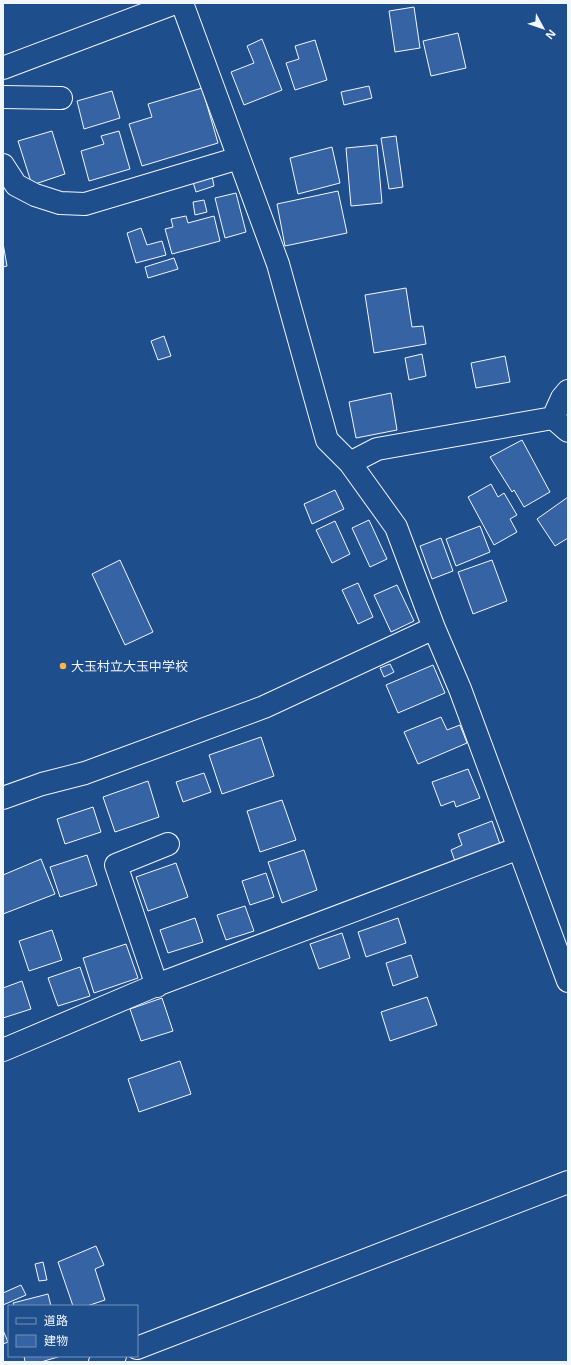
<svg xmlns="http://www.w3.org/2000/svg" width="571" height="1365" viewBox="0 0 571 1365" font-family="'Noto Sans','Noto Sans JP',sans-serif">
	<style>
		.building { fill: #3563a3; stroke: #f2f6ff }
		.lines { fill: none; stroke-linecap: round; stroke-linejoin: round }
		.minor-casing { stroke: #f2f6ff; stroke-width: 24 }
		.minor { stroke: #1f4e8c; stroke-width: 22 }
		.poi-dot { fill: #ffb74d; stroke: #1f4e8c; stroke-width: 1.5 }
		.labels { text-anchor: middle; dominant-baseline: central; stroke-width: 3; stroke-linejoin: round; paint-order: stroke }
		.poi-label { font-size: 13px; fill: #f2f6ff; stroke: #1f4e8c; text-anchor: start }
	</style>
	<rect width="100%" height="100%" fill="#1f4e8c"/>
	<path class="building" d="M 414,7 L 420,48 L 395,52 L 389,11 Z
		M 458,33 L 466,68 L 431,76 L 423,41 Z
		M 262,39 L 282,90 L 244,105 L 231,72 L 254,63 L 247,46 Z
		M 315,40 L 327,80 L 295,90 L 286,63 L 299,59 L 295,46 Z
		M 369,86 L 372,98 L 344,105 L 341,92 Z
		M 202,88 L 218,143 L 142,166 L 129,124 L 152,117 L 148,104 Z
		M 112,91 L 120,118 L 84,129 L 77,101 Z
		M 52,131 L 65,174 L 32,185 L 18,141 Z
		M 119,131 L 130,169 L 89,181 L 81,151 L 104,144 L 101,136 Z
		M 396,136 L 403,187 L 389,189 L 381,138 Z
		M 377,145 L 382,203 L 351,206 L 346,148 Z
		M 332,147 L 340,183 L 298,194 L 290,158 Z
		M 212,176 L 214,186 L 196,192 L 193,182 Z
		M 338,191 L 347,233 L 285,246 L 277,204 Z
		M 236,193 L 246,232 L 225,238 L 215,198 Z
		M 204,200 L 207,212 L 195,215 L 193,202 Z
		M 186,216 L 188,223 L 214,216 L 220,241 L 172,254 L 165,229 L 173,227 L 171,219 Z
		M 141,228 L 147,245 L 162,241 L 166,255 L 136,263 L 127,233 Z
		M 3,243 L 7,266 L 3,267 Z
		M 174,258 L 178,269 L 148,278 L 145,267 Z
		M 406,288 L 412,327 L 423,326 L 426,344 L 374,353 L 365,295 Z
		M 164,336 L 171,356 L 158,360 L 151,341 Z
		M 422,354 L 426,376 L 409,380 L 405,358 Z
		M 505,356 L 510,382 L 476,388 L 471,363 Z
		M 391,393 L 397,430 L 356,438 L 349,402 Z
		M 522,440 L 550,492 L 524,507 L 514,490 L 512,492 L 490,457 Z
		M 491,484 L 498,497 L 504,493 L 517,515 L 510,519 L 517,532 L 494,545 L 468,497 Z
		M 335,490 L 344,509 L 312,524 L 304,504 Z
		M 568,497 L 568,538 L 555,546 L 537,519 Z
		M 369,520 L 387,559 L 370,567 L 352,528 Z
		M 335,521 L 350,554 L 332,563 L 316,530 Z
		M 480,526 L 490,552 L 456,566 L 446,539 Z
		M 441,538 L 453,571 L 432,579 L 420,546 Z
		M 120,560 L 153,632 L 125,645 L 92,574 Z
		M 492,560 L 507,601 L 473,614 L 458,572 Z
		M 358,583 L 373,617 L 358,624 L 342,590 Z
		M 397,585 L 414,621 L 391,632 L 374,595 Z
		M 390,664 L 394,672 L 384,677 L 380,668 Z
		M 433,665 L 445,693 L 398,713 L 386,685 Z
		M 441,717 L 447,730 L 460,725 L 467,743 L 418,764 L 404,732 Z
		M 261,737 L 274,776 L 222,794 L 209,755 Z
		M 468,769 L 480,798 L 456,807 L 454,801 L 441,806 L 432,782 Z
		M 204,773 L 211,792 L 183,802 L 176,782 Z
		M 148,781 L 159,817 L 115,832 L 103,797 Z
		M 282,800 L 296,840 L 260,852 L 247,811 Z
		M 93,807 L 101,832 L 65,844 L 57,819 Z
		M 492,821 L 501,847 L 456,864 L 451,850 L 462,845 L 458,834 Z
		M 304,850 L 317,890 L 282,903 L 268,862 Z
		M 87,855 L 97,885 L 60,897 L 50,867 Z
		M 41,859 L 55,894 L 3,914 L 3,875 Z
		M 176,863 L 188,897 L 148,911 L 136,877 Z
		M 266,873 L 274,897 L 250,905 L 242,881 Z
		M 245,906 L 254,931 L 226,940 L 217,915 Z
		M 195,918 L 203,942 L 168,953 L 160,930 Z
		M 398,918 L 406,943 L 366,957 L 358,932 Z
		M 52,930 L 62,960 L 29,971 L 19,941 Z
		M 342,933 L 350,958 L 319,969 L 310,944 Z
		M 126,944 L 138,978 L 94,993 L 83,958 Z
		M 411,955 L 418,977 L 393,986 L 386,963 Z
		M 80,967 L 90,996 L 58,1006 L 48,978 Z
		M 22,981 L 31,1009 L 3,1018 L 3,988 Z
		M 427,997 L 437,1025 L 390,1041 L 381,1012 Z
		M 162,998 L 173,1031 L 141,1041 L 130,1009 Z
		M 180,1061 L 191,1094 L 139,1112 L 128,1079 Z
		M 96,1246 L 104,1265 L 95,1269 L 105,1300 L 87,1306 L 73,1306 L 58,1262 Z
		M 43,1262 L 47,1280 L 39,1281 L 35,1264 Z
		M 21,1285 L 26,1295 L 3,1305 L 3,1293 Z
		M 48,1294 L 51,1306 L 14,1306 L 13,1303 Z
		M 3,1330 L 8,1342 L 3,1344 Z
		M 24,1356 L 61,1356 L 41,1362 L 25,1362 Z"/>
	<g class="lines">
		<defs>
			<path id="minor" d="M 182,3 L 278,264 L 327,440 L 350,463 L 396,527 L 434,628 L 460,689 L 568,981
				M 3,68 L 175,3
				M 3,97 L 61,98
				M 3,165 L 16,185 L 35,195 L 60,203 L 85,204 L 239,158
				M 553,418 L 562,398 L 568,391
				M 350,463 L 377,449 L 553,418 L 568,431
				M 3,798 L 42,784 L 85,773 L 264,707 L 434,628
				M 157,986 L 116,865 L 168,844
				M 3,1050 L 154,986 L 519,848
				M 137,1348 L 568,1182
				M 100,1362 L 115,1356"/>
		</defs>
		<use href="#minor" class="minor-casing"/>
		<use href="#minor" class="minor"/>
	</g>
	<circle class="poi-dot" cx="63" cy="666" r="4"/>
	<g class="labels">
		<g class="poi-label">
			<text x="71" y="666">大玉村立大玉中学校</text>
		</g>
	</g>
	<rect width="571" height="1365" fill="none" stroke="#f2f6ff" stroke-width="8"/>
	<rect x="8" y="1305" width="130" height="52" fill="#1f4e8c" stroke="#7391ba"/>
	<rect x="16" y="1318" width="20" height="6" fill="#1f4e8c" stroke="#7391ba"/>
	<text x="44" y="1325" font-size="12" fill="#f2f6ff">道路</text>
	<rect x="16" y="1335" width="20" height="12" fill="#3563a3" stroke="#7391ba"/>
	<text x="44" y="1345" font-size="12" fill="#f2f6ff">建物</text>
	<g transform="translate(543 28) rotate(130)" stroke="#1f4e8c" stroke-width="3" paint-order="stroke">
	<path d="M0-3L7 15L0 10L-7 15Z" fill="#f2f6ff"/>
	<text y="-6" font-size="11" font-weight="bold" text-anchor="middle" fill="#f2f6ff">N</text>
	</g>
</svg>
